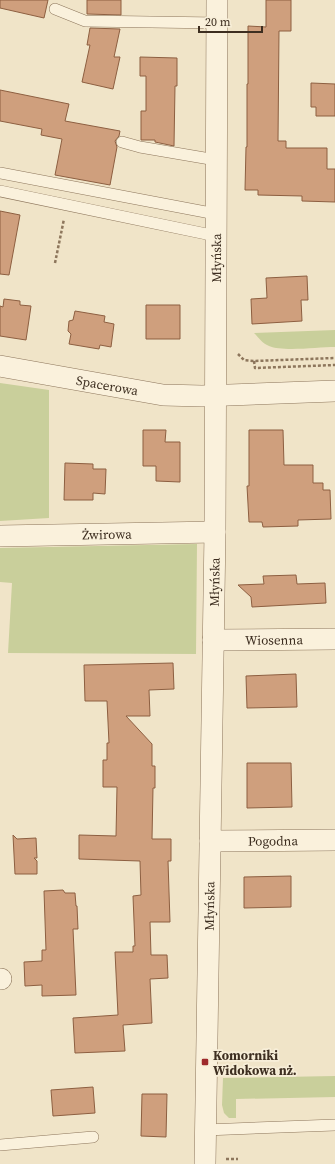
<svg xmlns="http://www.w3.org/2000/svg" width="335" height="1164" viewBox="0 0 335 1164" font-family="'Source Serif 4',serif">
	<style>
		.green { fill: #c9cf9b }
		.building { fill: #cf9f7d; stroke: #8d5f41 }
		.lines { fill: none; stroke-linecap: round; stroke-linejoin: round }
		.service-casing { stroke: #8d765c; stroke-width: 12 }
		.minor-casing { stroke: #8d765c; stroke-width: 22 }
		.path { stroke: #8d765c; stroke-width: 2.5; stroke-dasharray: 3 2; stroke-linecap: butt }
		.service { stroke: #faf1dc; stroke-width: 11 }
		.minor { stroke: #faf1dc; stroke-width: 21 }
		.poi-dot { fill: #9e2a2b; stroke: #f7eed8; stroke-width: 1.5 }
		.labels { text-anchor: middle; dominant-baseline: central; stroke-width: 3.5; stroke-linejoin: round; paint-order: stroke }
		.street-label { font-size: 13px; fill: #3d2e20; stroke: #f7eed8 }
		.poi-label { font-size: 13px; font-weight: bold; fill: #3d2e20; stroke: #f7eed8; text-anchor: start }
	</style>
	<rect width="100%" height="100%" fill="#f0e4c8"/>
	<path class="green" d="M 335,330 L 335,347 C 318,347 283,352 269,346 C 262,343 259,338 254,333 Z
		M 0,383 L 49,390 L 49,518 L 0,521 Z
		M 197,544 L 196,654 L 8,653 L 12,583 L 0,582 L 0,548 Z
		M 335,1076 L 335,1097 L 236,1099 L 236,1118 L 229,1118 L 224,1113 L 222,1105 L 223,1078 Z"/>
	<path class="building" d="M 0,0 L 48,0 L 44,18 L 0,8 Z
		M 87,0 L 121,0 L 121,15 L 87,14 Z
		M 266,0 L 291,0 L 291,31 L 279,31 L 278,141 L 286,141 L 286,148 L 327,148 L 327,169 L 335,169 L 335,202 L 302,201 L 302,196 L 258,195 L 258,190 L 245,190 L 246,147 L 247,147 L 247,84 L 248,84 L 248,26 L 266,27 Z
		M 90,28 L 120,29 L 114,57 L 120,57 L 113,89 L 82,82 L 90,45 L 87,45 Z
		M 140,57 L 177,58 L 177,86 L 175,86 L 174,146 L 155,142 L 155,140 L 141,140 L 141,111 L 146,111 L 146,76 L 140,76 Z
		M 311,83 L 335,84 L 335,116 L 316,116 L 316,107 L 311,107 Z
		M 0,90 L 69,104 L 65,121 L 120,131 L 119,136 L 115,141 L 117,147 L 110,185 L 55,175 L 62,139 L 41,135 L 42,129 L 0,121 Z
		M 0,211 L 20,215 L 9,275 L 0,274 Z
		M 307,276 L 308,300 L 301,300 L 302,321 L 252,324 L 251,299 L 267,298 L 266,278 Z
		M 4,299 L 20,301 L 20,305 L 31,306 L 26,340 L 0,336 L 0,306 L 3,307 Z
		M 146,305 L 180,305 L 180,339 L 146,339 Z
		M 75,311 L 105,316 L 104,322 L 114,324 L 111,347 L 100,345 L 99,349 L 69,344 L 71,334 L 68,331 L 69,321 L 73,320 Z
		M 143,430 L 166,430 L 165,442 L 180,442 L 180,482 L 156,481 L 156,466 L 143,466 Z
		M 249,430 L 283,430 L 284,465 L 313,465 L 313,483 L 323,483 L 323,490 L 330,490 L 331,519 L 298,520 L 298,526 L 263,527 L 262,522 L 249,522 L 247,486 L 249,486 Z
		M 65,463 L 93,464 L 93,469 L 106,469 L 105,494 L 93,493 L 93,500 L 64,500 Z
		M 296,575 L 297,584 L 325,583 L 326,603 L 252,607 L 251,597 L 238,585 L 264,584 L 263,576 Z
		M 173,663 L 174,689 L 149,690 L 150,716 L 126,716 L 152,744 L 152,766 L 155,766 L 155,788 L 153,788 L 152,839 L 171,839 L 171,861 L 168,861 L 170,922 L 150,922 L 151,955 L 167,955 L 168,978 L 150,979 L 152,1023 L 123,1025 L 125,1051 L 75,1053 L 73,1018 L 118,1015 L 115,952 L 133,952 L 133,946 L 135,946 L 133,896 L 141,895 L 140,861 L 79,859 L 79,835 L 116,836 L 117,787 L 103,787 L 103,760 L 107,760 L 107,743 L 109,743 L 107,701 L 85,701 L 84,665 Z
		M 296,674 L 297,707 L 247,708 L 246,676 Z
		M 247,763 L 291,763 L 292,807 L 247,808 Z
		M 13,835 L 17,839 L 36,838 L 37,858 L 34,858 L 37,861 L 37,874 L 15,874 Z
		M 291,876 L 291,907 L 244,908 L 244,877 Z
		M 63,890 L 65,893 L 75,893 L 76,906 L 77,906 L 78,929 L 73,929 L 76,995 L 42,996 L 42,985 L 25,986 L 24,962 L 42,961 L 42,950 L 46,950 L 44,891 Z
		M 93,1087 L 95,1113 L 53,1116 L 51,1090 Z
		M 142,1094 L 167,1094 L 166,1137 L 141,1136 Z"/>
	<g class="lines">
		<defs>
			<path id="service" d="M 55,9 L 85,21 L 217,23
				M 122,142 L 140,147 L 216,160
				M 0,173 L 216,214
				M 0,191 L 216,236
				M 205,1130 L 335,1125
				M 0,1145 L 93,1137"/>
			<g id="minor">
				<path id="s1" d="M 0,366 L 163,395 L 202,396 L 335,391"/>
				<path id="s2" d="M 0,536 L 215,532"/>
				<path id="s3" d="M 213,640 L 335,639"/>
				<path id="s4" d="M 210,841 L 335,840"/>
				<path d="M 0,979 L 1,979"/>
				<path id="s5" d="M 205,1164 L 215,532 L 217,0"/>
			</g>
		</defs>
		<use href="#service" class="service-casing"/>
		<use href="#minor" class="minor-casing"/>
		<path class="path" d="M 55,263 L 64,219
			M 238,354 L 244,360 L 254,361 L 335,358
			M 254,361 L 255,368 L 335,365
			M 226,1159 L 238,1159"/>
		<use href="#service" class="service"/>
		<use href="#minor" class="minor"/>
	</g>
	<rect class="poi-dot" x="201" y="1058" width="8" height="8" rx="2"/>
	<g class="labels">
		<g class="street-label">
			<text stroke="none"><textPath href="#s5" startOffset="906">Młyńska</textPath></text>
			<text stroke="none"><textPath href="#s1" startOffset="109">Spacerowa</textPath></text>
			<text stroke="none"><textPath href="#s2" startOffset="107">Żwirowa</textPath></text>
			<text stroke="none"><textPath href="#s5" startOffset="582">Młyńska</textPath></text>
			<text stroke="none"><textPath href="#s3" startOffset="61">Wiosenna</textPath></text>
			<text stroke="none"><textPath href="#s4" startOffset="63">Pogodna</textPath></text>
			<text stroke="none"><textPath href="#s5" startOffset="258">Młyńska</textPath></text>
		</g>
		<g class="poi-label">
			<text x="213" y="1055">Komorniki<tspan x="213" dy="15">Widokowa nż.</tspan></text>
		</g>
	</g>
	<path d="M199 26v6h63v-6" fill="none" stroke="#3d2e20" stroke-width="2"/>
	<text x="205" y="26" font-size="12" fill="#3d2e20" stroke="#f7eed8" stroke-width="3" paint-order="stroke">20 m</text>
</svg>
